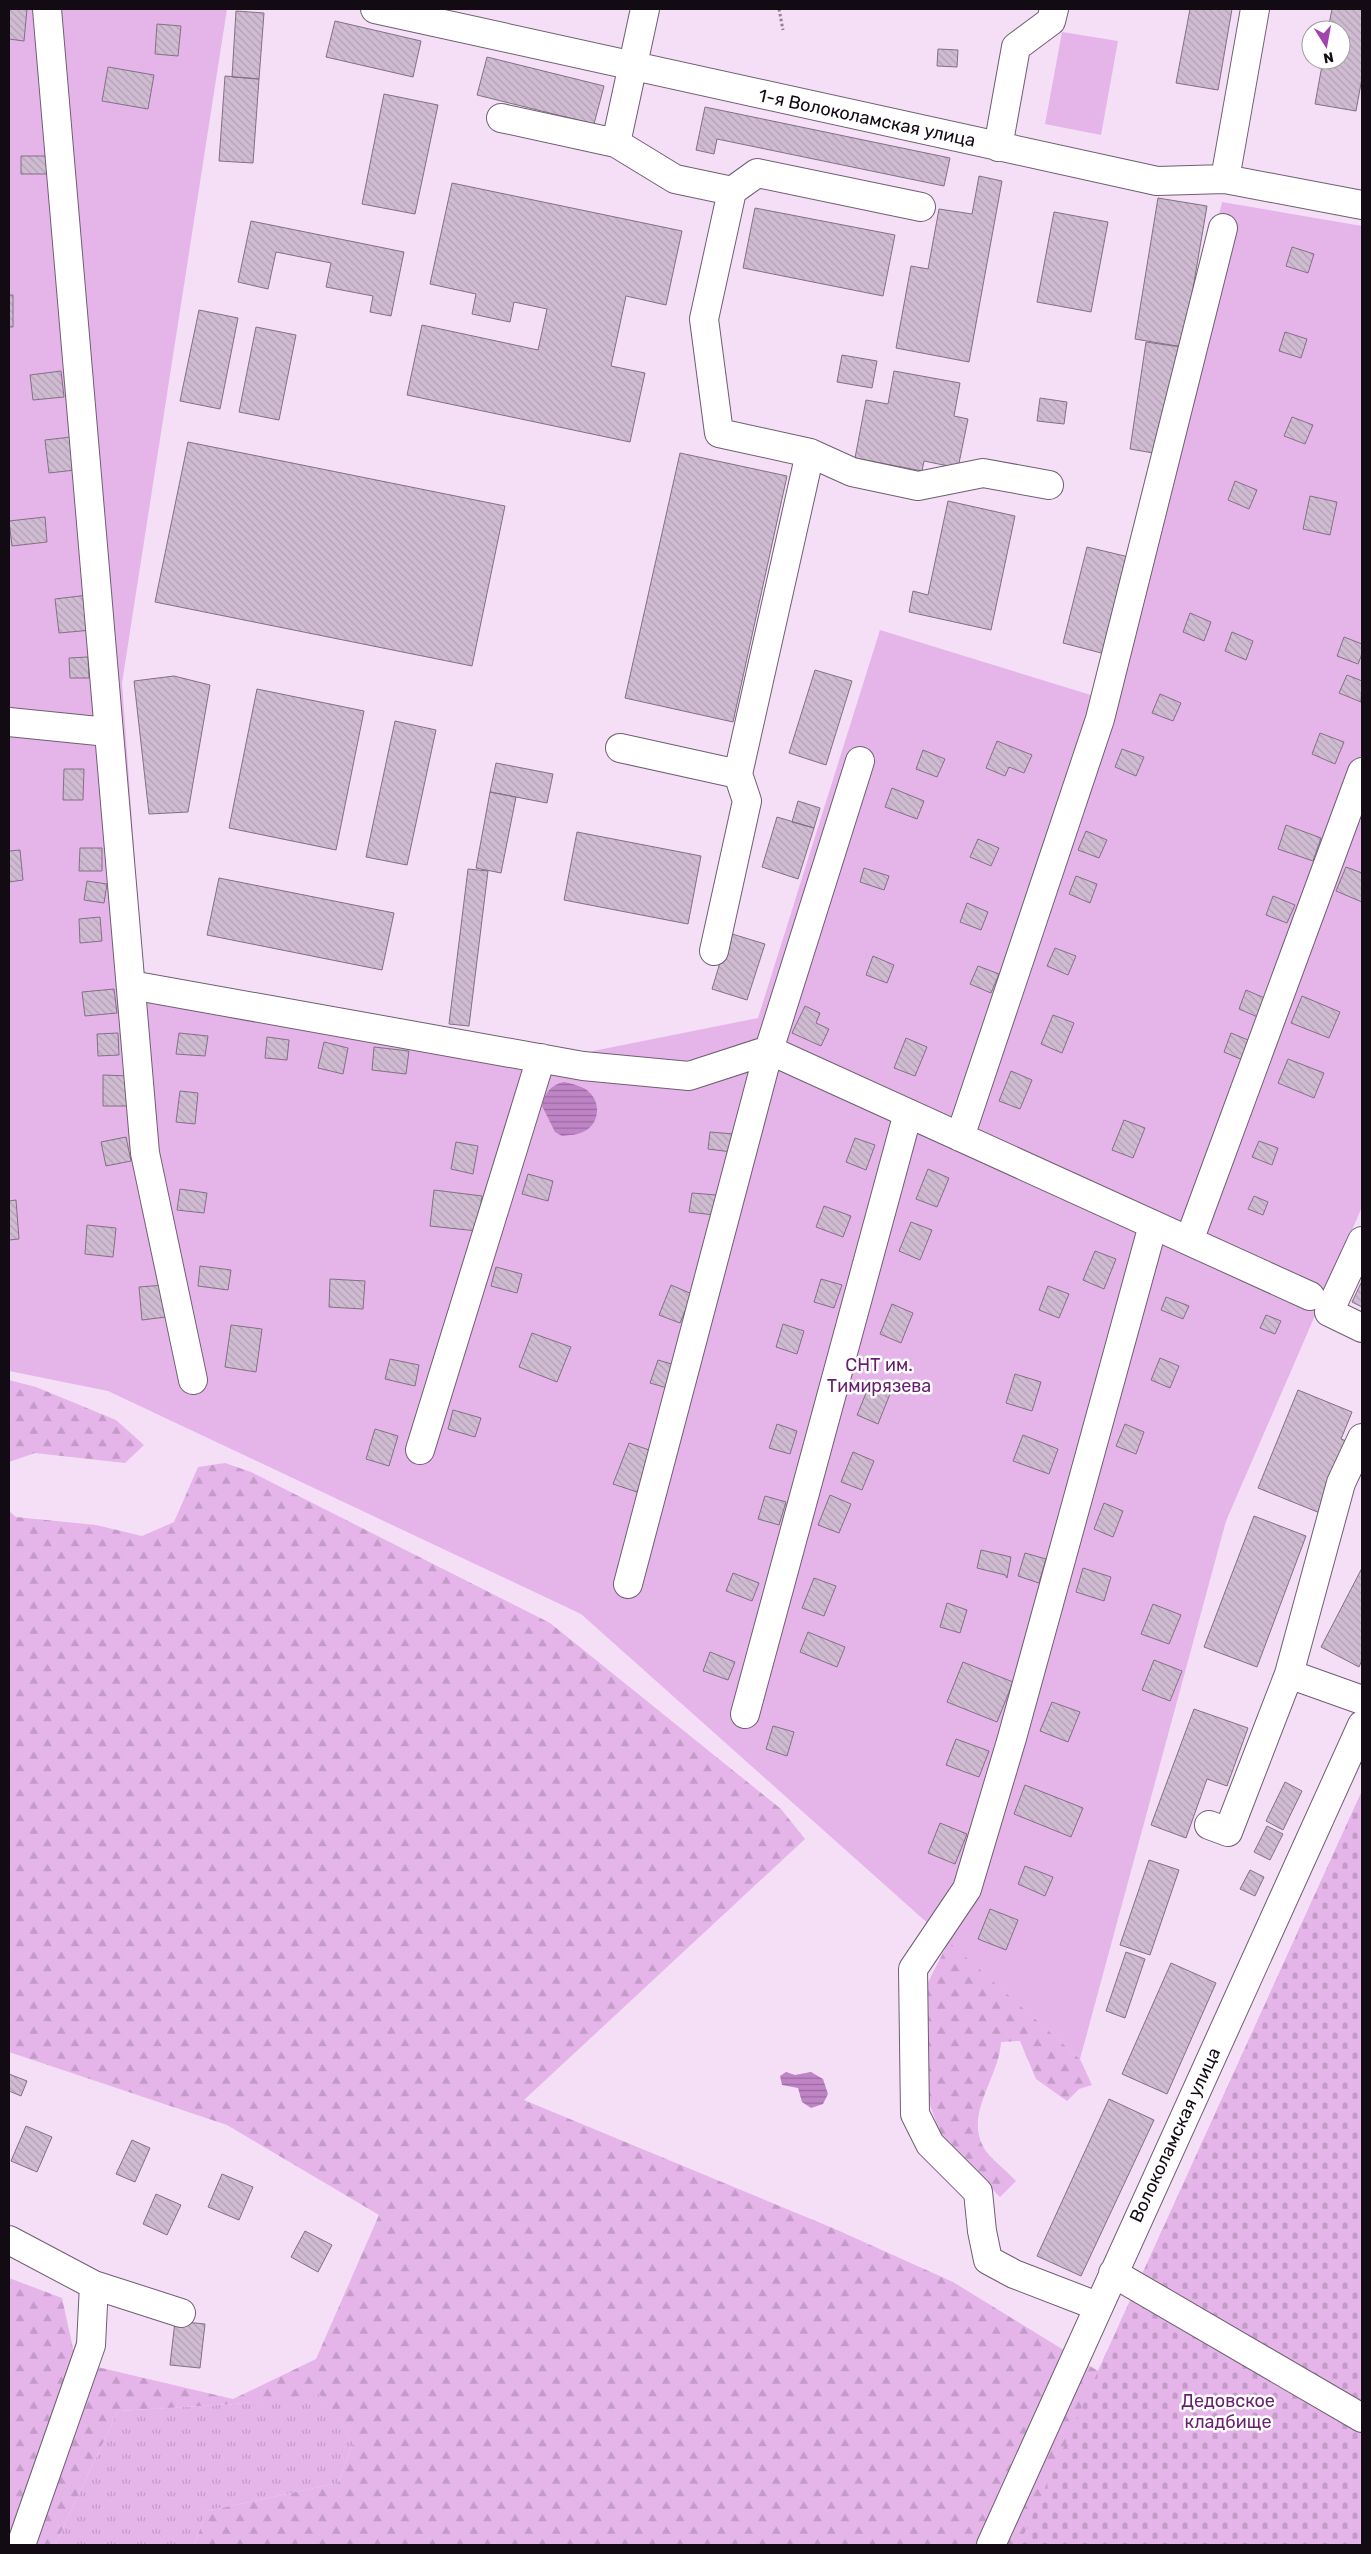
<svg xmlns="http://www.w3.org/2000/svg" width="1371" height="2554" viewBox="0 0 1371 2554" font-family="Rubik,sans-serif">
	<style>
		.grass { fill: url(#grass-tufts) }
		.forest { fill: url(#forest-firs) }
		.cemetery { fill: url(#cemetery-stones) }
		.garden { fill: #e5b5ea }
		.water { fill: url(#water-rules) }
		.building { fill: url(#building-back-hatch); stroke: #837085 }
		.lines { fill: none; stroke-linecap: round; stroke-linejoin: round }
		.minor-casing { stroke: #705e72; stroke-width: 30 }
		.path { stroke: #908191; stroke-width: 3; stroke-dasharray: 2.5 2.5; stroke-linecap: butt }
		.minor { stroke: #fff; stroke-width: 28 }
		.labels { text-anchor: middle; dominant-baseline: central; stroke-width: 5; stroke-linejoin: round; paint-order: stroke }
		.street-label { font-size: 18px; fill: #120b13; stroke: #fff }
		.park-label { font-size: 18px; fill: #671f6f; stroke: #fff }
	</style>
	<defs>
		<pattern id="grass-tufts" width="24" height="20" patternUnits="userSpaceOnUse" patternTransform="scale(1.25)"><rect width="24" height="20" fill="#e5b5ea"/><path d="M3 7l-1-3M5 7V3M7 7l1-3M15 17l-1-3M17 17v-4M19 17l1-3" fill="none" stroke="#c39ac8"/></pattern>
		<pattern id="forest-firs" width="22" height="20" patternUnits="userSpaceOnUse" patternTransform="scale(1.25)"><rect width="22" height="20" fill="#e5b5ea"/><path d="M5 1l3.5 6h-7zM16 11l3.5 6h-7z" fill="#c39ac8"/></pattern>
		<pattern id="cemetery-stones" width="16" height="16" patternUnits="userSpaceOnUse" patternTransform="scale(1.25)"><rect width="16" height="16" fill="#e5b5ea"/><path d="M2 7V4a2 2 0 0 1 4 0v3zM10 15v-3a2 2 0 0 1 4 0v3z" fill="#c39ac8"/></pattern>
		<pattern id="water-rules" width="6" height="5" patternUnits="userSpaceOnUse" patternTransform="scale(1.25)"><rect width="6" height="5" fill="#bf84c6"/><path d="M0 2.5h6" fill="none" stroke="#9a6aa0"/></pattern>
		<pattern id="building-back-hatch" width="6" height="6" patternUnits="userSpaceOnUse" patternTransform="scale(1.25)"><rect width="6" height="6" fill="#d0bcd2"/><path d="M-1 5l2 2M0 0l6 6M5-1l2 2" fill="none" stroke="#b2a0b3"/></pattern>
	</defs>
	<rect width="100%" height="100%" fill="#f4dff6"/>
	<path class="grass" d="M 320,2393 L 353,2443 L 338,2483 L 207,2511 L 194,2545 L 55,2545 L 118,2411 L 234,2404 Z"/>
	<path class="forest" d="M 9,1380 L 36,1387 L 116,1420 L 144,1445 L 125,1463 L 35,1453 L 9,1462 Z
		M 225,1463 L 251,1472 L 550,1623 L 781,1809 L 805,1839 L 524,2100 L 835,2229 L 953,2282 L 1098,2371 L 1362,1791 L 1362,2545 L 194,2545 L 207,2511 L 338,2483 L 353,2443 L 320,2394 L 234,2404 L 118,2411 L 55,2545 L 9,2545 L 9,2278 L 62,2298 L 76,2362 L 233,2399 L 316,2359 L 379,2215 L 227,2125 L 9,2052 L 9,1511 L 16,1517 L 96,1525 L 142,1536 L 174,1522 L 198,1467 Z
		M 949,1941 L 1080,2059 L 1092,2085 L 1079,2089 L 1067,2101 L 1036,2079 L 1020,2041 L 1001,2042 C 999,2080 959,2119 989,2155 C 997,2164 1008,2172 1016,2181 L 1000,2197 L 942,2139 L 929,2102 L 923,1992 Z"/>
	<path class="cemetery" d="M 1362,1791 L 1362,2545 L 1019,2545 Z"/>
	<path class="garden" d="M 9,9 L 227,9 L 122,683 L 143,974 L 583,1053 L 758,1018 L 880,630 L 1104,699 L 1222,202 L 1362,226 L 1362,1207 L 1226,1521 L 1080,2059 L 581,1614 L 108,1391 L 9,1371 Z
		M 1062,32 L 1118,41 L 1101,135 L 1045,124 Z"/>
	<path class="water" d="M 564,1082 C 572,1084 584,1086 590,1093 C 601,1104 599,1123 585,1131 C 578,1135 570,1135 562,1136 L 555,1132 L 542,1106 C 545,1092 551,1085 564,1082 Z
		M 786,2072 L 795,2075 L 811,2072 L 823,2079 L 828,2094 L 823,2104 L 811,2108 L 802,2102 L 798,2088 L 782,2085 L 780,2076 Z"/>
	<path class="building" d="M 9,9 L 27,9 L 24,41 L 9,39 Z
		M 1190,9 L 1232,9 L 1218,90 L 1176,83 Z
		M 1332,9 L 1362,9 L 1362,78 L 1356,111 L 1315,104 L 1323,60 L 1341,60 L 1341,30 L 1328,30 Z
		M 236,11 L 264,13 L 259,79 L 232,77 Z
		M 335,21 L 421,41 L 413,77 L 326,57 Z
		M 157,24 L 181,26 L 178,56 L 155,54 Z
		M 938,49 L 958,50 L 957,67 L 937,66 Z
		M 487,57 L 604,86 L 594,124 L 477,95 Z
		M 108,67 L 154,75 L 148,109 L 102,101 Z
		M 225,76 L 259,79 L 253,163 L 219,161 Z
		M 384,94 L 438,105 L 415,214 L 362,204 Z
		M 705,107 L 950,158 L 944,186 L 717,139 L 714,154 L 696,150 Z
		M 21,156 L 47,156 L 47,174 L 21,174 Z
		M 979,176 L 1002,181 L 969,362 L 896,348 L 911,266 L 928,269 L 939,209 L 972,214 Z
		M 452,183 L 682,231 L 666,305 L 626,296 L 611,366 L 645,373 L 630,442 L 407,395 L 422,325 L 538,350 L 547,309 L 514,302 L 510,322 L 472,314 L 476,294 L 430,284 Z
		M 1158,198 L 1207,206 L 1183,347 L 1135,339 Z
		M 755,208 L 895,235 L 883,296 L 743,268 Z
		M 1054,212 L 1108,222 L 1091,312 L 1037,302 Z
		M 251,221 L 404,252 L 391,316 L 370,312 L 373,296 L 326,287 L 331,263 L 276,252 L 268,289 L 238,282 Z
		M 1292,247 L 1314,254 L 1308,273 L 1286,266 Z
		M 9,295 L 13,295 L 13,327 L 9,327 Z
		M 199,310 L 238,318 L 220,409 L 180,401 Z
		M 256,327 L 296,335 L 279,420 L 239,412 Z
		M 1285,332 L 1307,339 L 1301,358 L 1279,351 Z
		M 1146,342 L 1181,347 L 1165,455 L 1130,449 Z
		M 842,355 L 877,361 L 872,388 L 837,382 Z
		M 61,371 L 64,397 L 33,400 L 30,375 Z
		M 894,371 L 960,383 L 954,416 L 968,419 L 958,468 L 924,461 L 922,471 L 855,458 L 866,400 L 888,404 Z
		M 1040,398 L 1067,402 L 1064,424 L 1037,421 Z
		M 1292,417 L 1313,425 L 1305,444 L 1284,436 Z
		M 71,437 L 75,470 L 49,473 L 45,440 Z
		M 188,442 L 505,506 L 472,666 L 155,602 Z
		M 680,453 L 787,476 L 733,722 L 625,698 Z
		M 1235,481 L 1257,490 L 1249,509 L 1228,500 Z
		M 1310,496 L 1337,502 L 1330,535 L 1303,529 Z
		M 948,501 L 1015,516 L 991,630 L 909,612 L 913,591 L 928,595 Z
		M 45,517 L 47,542 L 12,546 L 9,521 Z
		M 1087,547 L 1133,558 L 1109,655 L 1063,643 Z
		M 88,595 L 92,630 L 59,633 L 55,599 Z
		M 1190,613 L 1211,622 L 1204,641 L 1183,632 Z
		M 1232,632 L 1253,641 L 1246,660 L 1225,651 Z
		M 1344,637 L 1362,644 L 1362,654 L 1358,664 L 1337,656 Z
		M 88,657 L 89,678 L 70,678 L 69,658 Z
		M 815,670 L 852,681 L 826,765 L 789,753 Z
		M 1347,675 L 1362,681 L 1361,702 L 1339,693 Z
		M 174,676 L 210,685 L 188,812 L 149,814 L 134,681 Z
		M 257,689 L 364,711 L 336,850 L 229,828 Z
		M 1160,694 L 1181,703 L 1173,721 L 1152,713 Z
		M 395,721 L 436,730 L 407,865 L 366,857 Z
		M 1320,733 L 1344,742 L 1335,764 L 1312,754 Z
		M 997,741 L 1032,755 L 1024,773 L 1009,767 L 1005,776 L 986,768 Z
		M 1122,749 L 1144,757 L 1136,776 L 1115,767 Z
		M 923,750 L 945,759 L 937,777 L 916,769 Z
		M 496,763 L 553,774 L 547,803 L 490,792 Z
		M 64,769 L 84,769 L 83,800 L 63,800 Z
		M 892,788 L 924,801 L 917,819 L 885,807 Z
		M 490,792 L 516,797 L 501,873 L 476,868 Z
		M 798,801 L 820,808 L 814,828 L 792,822 Z
		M 777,817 L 814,828 L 798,879 L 762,867 Z
		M 1286,825 L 1321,838 L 1313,861 L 1278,849 Z
		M 1086,831 L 1107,840 L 1099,858 L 1078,850 Z
		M 577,832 L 701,856 L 688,924 L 564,900 Z
		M 978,839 L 999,848 L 991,866 L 970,857 Z
		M 80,848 L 102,848 L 102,871 L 79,871 Z
		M 20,850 L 23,880 L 9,882 L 9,851 Z
		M 1346,867 L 1362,873 L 1362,902 L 1336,891 Z
		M 864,868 L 889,876 L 884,890 L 860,882 Z
		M 468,869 L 488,871 L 469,1026 L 449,1024 Z
		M 1076,876 L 1097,884 L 1090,903 L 1069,894 Z
		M 219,878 L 394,913 L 382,970 L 207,935 Z
		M 87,881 L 107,884 L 104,903 L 84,900 Z
		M 1273,896 L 1295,905 L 1287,923 L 1266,915 Z
		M 967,903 L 988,912 L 981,930 L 960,922 Z
		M 100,917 L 102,941 L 80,943 L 79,919 Z
		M 729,933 L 765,944 L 747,1000 L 712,989 Z
		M 1055,948 L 1076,956 L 1068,975 L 1047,966 Z
		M 873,956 L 894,965 L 887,983 L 866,975 Z
		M 978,966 L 999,974 L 991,993 L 970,984 Z
		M 114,989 L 117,1013 L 85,1016 L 82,992 Z
		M 1246,990 L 1267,999 L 1260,1018 L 1239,1009 Z
		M 1302,996 L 1340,1012 L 1329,1038 L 1291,1023 Z
		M 805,1006 L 820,1013 L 816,1023 L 829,1029 L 821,1046 L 792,1033 Z
		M 1053,1015 L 1074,1023 L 1062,1053 L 1041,1044 Z
		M 118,1033 L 119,1055 L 98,1056 L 97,1034 Z
		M 179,1033 L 208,1036 L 205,1056 L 176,1054 Z
		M 1231,1033 L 1253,1042 L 1245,1061 L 1224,1052 Z
		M 267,1037 L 289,1040 L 287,1060 L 265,1058 Z
		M 906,1038 L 927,1047 L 915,1076 L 894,1068 Z
		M 324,1042 L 348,1048 L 343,1074 L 318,1068 Z
		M 374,1047 L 409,1051 L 406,1074 L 372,1070 Z
		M 1288,1059 L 1324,1073 L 1314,1098 L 1278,1083 Z
		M 1011,1071 L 1032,1080 L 1020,1109 L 999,1101 Z
		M 103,1075 L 129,1076 L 129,1106 L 103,1106 Z
		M 180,1091 L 198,1093 L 195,1124 L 176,1122 Z
		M 1124,1120 L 1145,1128 L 1133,1158 L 1112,1150 Z
		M 710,1132 L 734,1134 L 732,1152 L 708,1149 Z
		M 126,1137 L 131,1161 L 106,1166 L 101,1142 Z
		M 855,1138 L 875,1145 L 866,1170 L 846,1162 Z
		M 1259,1141 L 1278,1148 L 1272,1165 L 1252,1157 Z
		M 456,1142 L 478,1146 L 473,1174 L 451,1169 Z
		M 928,1169 L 949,1178 L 937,1207 L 916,1199 Z
		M 528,1174 L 553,1181 L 548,1201 L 522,1194 Z
		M 180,1189 L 207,1193 L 204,1213 L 177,1210 Z
		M 434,1190 L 482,1196 L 477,1231 L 430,1226 Z
		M 692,1193 L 716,1195 L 714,1215 L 689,1212 Z
		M 1254,1196 L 1268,1202 L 1263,1215 L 1248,1209 Z
		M 16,1200 L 19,1239 L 9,1240 L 9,1201 Z
		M 824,1206 L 851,1216 L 843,1237 L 816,1227 Z
		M 911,1222 L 932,1230 L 920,1260 L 899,1251 Z
		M 87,1225 L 116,1228 L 113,1257 L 85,1254 Z
		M 1095,1251 L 1116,1259 L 1104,1289 L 1083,1280 Z
		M 200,1266 L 231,1270 L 228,1290 L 198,1286 Z
		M 496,1267 L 522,1274 L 517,1293 L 491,1286 Z
		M 330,1279 L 365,1281 L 363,1309 L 329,1307 Z
		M 821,1279 L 842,1285 L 834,1308 L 814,1302 Z
		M 1362,1281 L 1362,1307 L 1352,1302 Z
		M 164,1285 L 166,1317 L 142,1320 L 139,1287 Z
		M 671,1285 L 692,1294 L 680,1323 L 659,1315 Z
		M 1048,1286 L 1069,1294 L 1059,1318 L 1039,1310 Z
		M 1166,1297 L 1189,1306 L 1183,1319 L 1161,1310 Z
		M 892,1304 L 913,1313 L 901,1343 L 880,1334 Z
		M 1266,1315 L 1281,1321 L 1275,1334 L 1260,1328 Z
		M 783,1324 L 804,1331 L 797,1354 L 776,1347 Z
		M 231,1325 L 262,1329 L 256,1372 L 225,1367 Z
		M 532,1333 L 571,1347 L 557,1382 L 519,1367 Z
		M 1160,1358 L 1179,1366 L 1170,1388 L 1151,1380 Z
		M 390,1359 L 419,1365 L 415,1386 L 385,1379 Z
		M 658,1360 L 678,1366 L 671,1389 L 650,1383 Z
		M 1015,1374 L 1041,1382 L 1032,1411 L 1006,1403 Z
		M 869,1386 L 890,1394 L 878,1424 L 857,1415 Z
		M 1298,1390 L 1352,1412 L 1341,1439 L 1349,1442 L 1320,1513 L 1258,1488 Z
		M 453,1410 L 481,1418 L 475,1437 L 448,1429 Z
		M 777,1424 L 797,1431 L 790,1454 L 769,1448 Z
		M 1125,1424 L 1144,1432 L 1136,1454 L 1116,1446 Z
		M 375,1429 L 398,1436 L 389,1466 L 366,1459 Z
		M 1023,1435 L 1058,1449 L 1049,1474 L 1013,1461 Z
		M 629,1443 L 652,1451 L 637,1492 L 613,1484 Z
		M 853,1452 L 874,1461 L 862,1490 L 841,1482 Z
		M 830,1495 L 851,1504 L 839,1533 L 818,1525 Z
		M 765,1496 L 786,1502 L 779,1525 L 758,1519 Z
		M 1104,1503 L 1123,1511 L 1113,1537 L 1094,1529 Z
		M 1254,1516 L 1306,1536 L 1257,1667 L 1204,1647 Z
		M 981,1550 L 1011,1557 L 1007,1578 L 1005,1575 L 977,1568 Z
		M 1025,1553 L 1046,1559 L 1039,1583 L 1018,1576 Z
		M 1083,1568 L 1111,1577 L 1104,1601 L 1076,1592 Z
		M 1362,1568 L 1362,1660 L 1359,1667 L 1321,1647 Z
		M 733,1573 L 759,1583 L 752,1601 L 726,1591 Z
		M 814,1578 L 836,1586 L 824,1616 L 802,1608 Z
		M 947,1603 L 967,1610 L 960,1633 L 940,1627 Z
		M 1153,1604 L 1181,1615 L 1169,1644 L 1141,1634 Z
		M 808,1632 L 845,1647 L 837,1667 L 800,1652 Z
		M 710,1652 L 735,1662 L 728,1680 L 703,1671 Z
		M 1154,1660 L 1182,1671 L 1170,1701 L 1142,1690 Z
		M 963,1662 L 1013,1682 L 997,1722 L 947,1702 Z
		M 1052,1702 L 1080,1712 L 1068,1742 L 1040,1731 Z
		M 1194,1709 L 1248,1728 L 1227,1786 L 1207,1779 L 1186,1838 L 1151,1825 Z
		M 773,1726 L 794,1732 L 787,1756 L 766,1749 Z
		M 956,1739 L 989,1751 L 979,1777 L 946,1765 Z
		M 1285,1782 L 1302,1791 L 1283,1830 L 1266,1821 Z
		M 1025,1785 L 1083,1808 L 1071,1837 L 1014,1814 Z
		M 940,1823 L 967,1834 L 955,1864 L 928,1853 Z
		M 1267,1826 L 1283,1834 L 1270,1860 L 1254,1852 Z
		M 1149,1860 L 1179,1870 L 1150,1955 L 1120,1945 Z
		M 1025,1866 L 1053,1877 L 1045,1896 L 1018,1884 Z
		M 1250,1870 L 1264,1877 L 1255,1896 L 1240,1889 Z
		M 990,1909 L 1018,1920 L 1006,1950 L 978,1939 Z
		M 1126,1952 L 1145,1959 L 1125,2018 L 1106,2011 Z
		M 1171,1963 L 1216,1983 L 1167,2094 L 1122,2074 Z
		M 9,2074 L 27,2081 L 21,2096 L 9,2091 Z
		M 1109,2099 L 1154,2120 L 1081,2276 L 1037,2256 Z
		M 26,2126 L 52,2137 L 37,2172 L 11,2161 Z
		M 132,2140 L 150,2148 L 135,2182 L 116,2174 Z
		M 222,2174 L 253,2187 L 239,2220 L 208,2207 Z
		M 156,2194 L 181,2205 L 167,2235 L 143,2224 Z
		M 305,2231 L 332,2245 L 318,2272 L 291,2257 Z
		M 175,2321 L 205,2324 L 200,2368 L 170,2365 Z"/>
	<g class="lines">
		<defs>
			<path id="minor" d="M 47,9 L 145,1153 L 193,1380
				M 375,9 L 1157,181 L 1225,179 L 1362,205
				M 501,118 L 616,143 L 645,9
				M 616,143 L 675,179 L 732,191 L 704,319 L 719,433 L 810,453 L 738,774 L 620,748
				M 998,147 L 1016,47 L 1051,21 L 1054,9
				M 1225,179 L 1255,9
				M 732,191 L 757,173 L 921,207
				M 810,453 L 852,472 L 918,486 L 983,473 L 1049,485
				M 9,722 L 108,732
				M 714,951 L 747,801 L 738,774
				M 131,985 L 583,1066 L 689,1076 L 769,1050 L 1310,1296
				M 960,1137 L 1100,719 L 1223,228
				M 1189,1241 L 1362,772
				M 1362,1241 L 1329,1312 L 1362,1328
				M 1362,1438 L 1341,1483 L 1289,1674 L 1362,1700
				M 420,1450 L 541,1058
				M 628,1584 L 769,1050 L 860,761
				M 745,1714 L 908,1113
				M 1209,1825 L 1228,1832 L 1289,1674
				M 9,2240 L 94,2285 L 91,2345 L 21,2545
				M 1113,2273 L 1362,2418
				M 94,2285 L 181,2313
				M 1097,2306 L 1014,2274 L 988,2260 L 982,2231 L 978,2192 L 930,2144 L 915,2114 L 913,1969 L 967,1889 L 1012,1738 L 1153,1225
				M 991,2545 L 1362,1725"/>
		</defs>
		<use href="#minor" class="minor-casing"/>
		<path class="path" d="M 779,9 L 783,30"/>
		<use href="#minor" class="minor"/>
	</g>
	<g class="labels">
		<g class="street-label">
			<text transform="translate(867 118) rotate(12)">1-я Волоколамская улица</text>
			<text transform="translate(1175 2135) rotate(-65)">Волоколамская улица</text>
		</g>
		<g class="park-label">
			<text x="879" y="1365">СНТ им.<tspan x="879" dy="21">Тимирязева</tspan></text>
			<text x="1228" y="2401">Дедовское<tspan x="1228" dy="21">кладбище</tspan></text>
		</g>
	</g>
	<rect width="1371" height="2554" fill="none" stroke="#120b13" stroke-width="20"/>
	<g transform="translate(1326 45) rotate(169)"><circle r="24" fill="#ffffff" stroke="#a09da1"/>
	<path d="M0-4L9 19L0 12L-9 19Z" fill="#a244ad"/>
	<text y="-8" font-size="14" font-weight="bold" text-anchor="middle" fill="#120b13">N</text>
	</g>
</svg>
